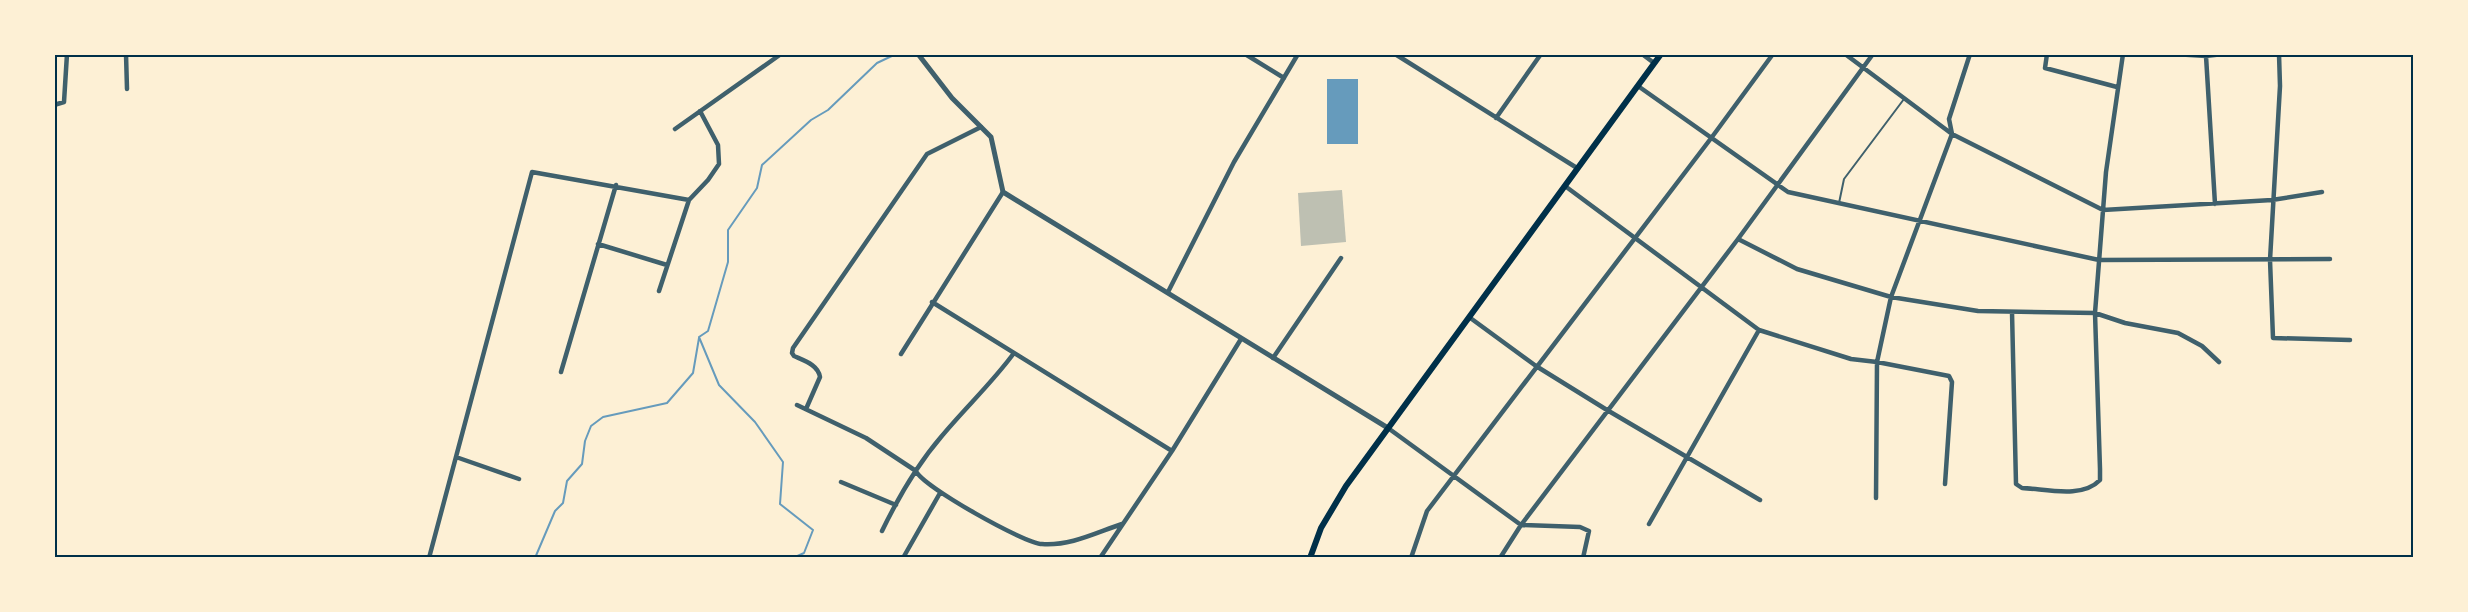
<svg xmlns="http://www.w3.org/2000/svg" width="2468" height="612" viewBox="0 0 2468 612" font-family="'Noto Serif',serif">
	<style>
		.water { fill: #669bbc }
		.lines { fill: none; stroke-linecap: round; stroke-linejoin: round }
		.stream { stroke: #669bbc; stroke-width: 2 }
		.building { fill: #bec0b2 }
		.service { stroke: #3f606c; stroke-width: 2 }
		.minor { stroke: #3f606c; stroke-width: 4.5 }
		.tertiary { stroke: #3f606c; stroke-width: 5 }
		.secondary { stroke: #003049; stroke-width: 6 }
		.neatline { fill: none; stroke: #003049; stroke-width: 2 }
	</style>
	<rect width="100%" height="100%" fill="#fdf0d5"/>
	<path class="water" d="M 1327,79 L 1358,79 L 1358,144 L 1327,144 Z"/>
	<g class="lines">
		<path class="stream" d="M 535,558 L 555,511 L 563,503 L 567,481 L 582,464 L 585,441 L 591,426 L 603,417 L 667,403 L 693,373 L 699,338
			M 793,558 L 804,553 L 813,530 L 780,504 L 783,462 L 755,422 L 719,385 L 699,337 L 708,331 L 728,262 L 728,230 L 757,188 L 762,165 L 811,120 L 828,110 L 877,63 L 896,54"/>
	</g>
	<path class="building" d="M 1342,190 L 1346,242 L 1301,246 L 1298,193 Z"/>
	<g class="lines">
		<path class="service" d="M 1839,203 L 1844,179 L 1904,99"/>
		<path class="minor" d="M 126,54 L 127,89
			M 1245,54 L 1284,78
			M 1395,54 L 1577,168
			M 1642,54 L 1654,63
			M 1845,54 L 1952,134 L 2103,210 L 2272,200 L 2322,192
			M 2047,54 L 2045,68 L 2117,87
			M 2174,54 L 2206,56 L 2223,54
			M 2279,54 L 2280,86 L 2270,260 L 2273,338 L 2350,340
			M 2206,56 L 2215,204
			M 1638,86 L 1788,192 L 2099,260 L 2330,259
			M 54,105 L 64,102 L 67,54
			M 1496,118 L 1541,54
			M 675,129 L 781,54
			M 1565,186 L 1759,330 L 1851,359 L 1877,362 L 1949,376 L 1952,382 L 1945,484
			M 1738,239 L 1797,269 L 1891,297 L 1978,311 L 2095,313 L 2125,323 L 2178,333 L 2202,346 L 2219,362
			M 598,244 L 667,265
			M 659,291 L 689,200 L 708,180 L 719,164 L 718,145 L 700,111
			M 1168,292 L 1234,162 L 1298,54
			M 932,302 L 1172,451
			M 2012,312 L 2016,484 L 2022,488 C 2046,489 2082,499 2100,480 L 2100,469 L 2095,313 L 2106,172 L 2123,54
			M 1469,317 L 1536,366 L 1607,410 L 1760,500
			M 901,354 L 1003,192
			M 1273,358 L 1341,258
			M 561,372 L 616,185
			M 797,405 L 866,438 L 916,471 C 922,486 1025,544 1042,544 C 1071,546 1095,533 1122,524
			M 806,409 L 820,377 C 818,365 805,361 794,356 L 792,353 L 793,348 L 927,154 L 981,127
			M 1388,428 L 1521,525 L 1580,527 L 1589,531 L 1583,558
			M 456,457 L 519,479
			M 841,482 L 896,505
			M 1876,498 L 1877,362 L 1891,297 L 1952,134 L 1949,119 L 1970,54
			M 1649,524 L 1759,330
			M 882,531 C 898,498 917,465 941,437 C 965,408 992,383 1014,353
			M 429,558 L 532,172 L 689,200
			M 903,558 L 940,493
			M 1100,558 L 1172,451 L 1241,339
			M 1411,558 L 1427,511 L 1712,137 L 1773,54
			M 1500,558 L 1521,525 L 1738,239 L 1873,54"/>
		<path class="tertiary" d="M 918,54 L 952,98 L 991,137 L 1003,192 L 1388,428"/>
		<path class="secondary" d="M 1310,558 L 1321,528 L 1346,486 L 1661,54"/>
	</g>
	<rect width="2468" height="612" fill="none" stroke="#fdf0d5" stroke-width="111"/>
	<rect x="56" y="56" width="2356" height="500" class="neatline"/>
</svg>
